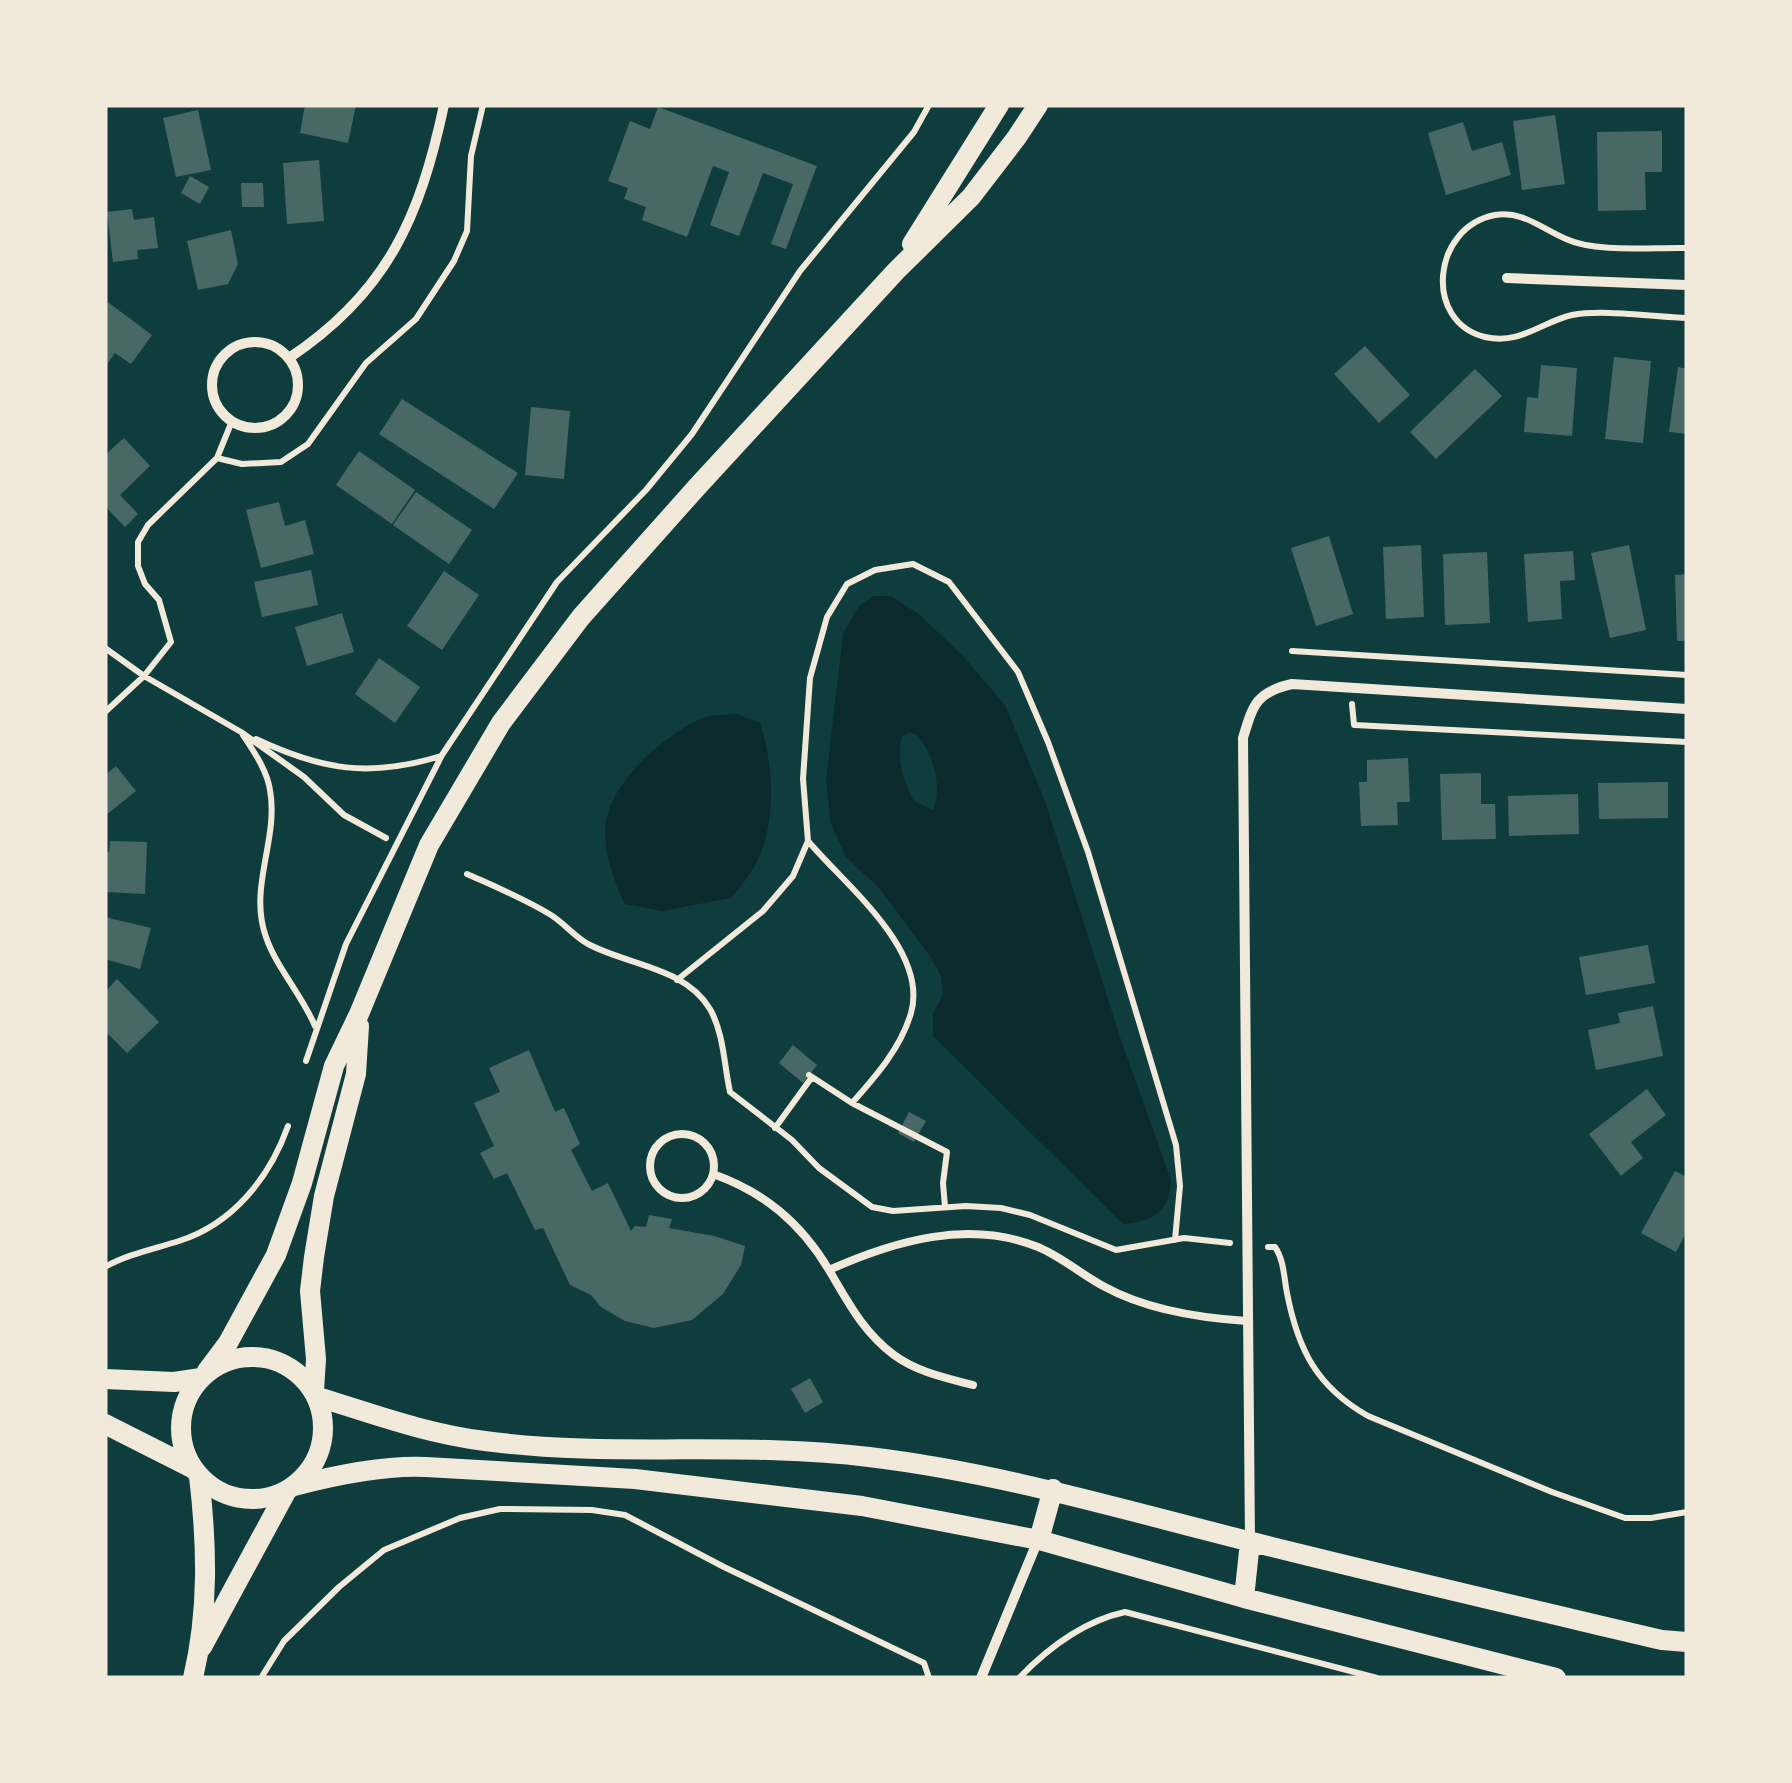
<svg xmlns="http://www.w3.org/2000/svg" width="1792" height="1783" viewBox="0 0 1792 1783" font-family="Mulish,sans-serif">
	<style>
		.water { fill: #0a2a2b; fill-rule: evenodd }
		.building { fill: #486865 }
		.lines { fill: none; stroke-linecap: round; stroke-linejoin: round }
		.path { stroke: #f1e9da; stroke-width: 6 }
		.service { stroke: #f1e9da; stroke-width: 8 }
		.minor { stroke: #f1e9da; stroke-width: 10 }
		.secondary { stroke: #f1e9da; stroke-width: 20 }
	</style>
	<rect width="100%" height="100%" fill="#0f3d3e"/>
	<path class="water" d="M 874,596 L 891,596 L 920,615 L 963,656 L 1005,705 L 1045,801 L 1121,1040 L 1171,1180 C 1170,1211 1153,1222 1123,1224 L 933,1036 L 933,1014 L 943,994 L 941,977 L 932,959 L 880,889 L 846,857 L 831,824 L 826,780 L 843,634 L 859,606 ZM 909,733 L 916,734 C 933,753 943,786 933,810 L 914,801 C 903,780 896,760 902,736 Z
		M 737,714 L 760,723 C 774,764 777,826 755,865 C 749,877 739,888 731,898 L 662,911 L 625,904 C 613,879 599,841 608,813 C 619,775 670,730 706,717 C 716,714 728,715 737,714 Z"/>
	<path class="building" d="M 305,105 L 356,105 L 348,143 L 300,133 Z
		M 658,107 L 817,166 L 786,249 L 771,244 L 793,184 L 763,173 L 739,236 L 710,225 L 729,172 L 713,166 L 687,237 L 642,220 L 646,207 L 624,199 L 628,188 L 608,181 L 630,121 L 650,129 Z
		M 198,110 L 211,170 L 176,177 L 163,118 Z
		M 1555,115 L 1565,184 L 1522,190 L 1513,121 Z
		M 1463,122 L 1472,151 L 1502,142 L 1511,175 L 1446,195 L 1428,133 Z
		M 1662,131 L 1662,172 L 1645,172 L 1646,210 L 1598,211 L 1597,132 Z
		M 319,160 L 324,221 L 287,224 L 283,163 Z
		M 190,176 L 209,187 L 200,204 L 181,193 Z
		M 241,183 L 263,183 L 264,207 L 242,207 Z
		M 132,209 L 134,220 L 154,217 L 158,248 L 137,250 L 138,259 L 113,262 L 107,212 Z
		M 231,230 L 238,264 L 228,284 L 198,290 L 187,241 Z
		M 105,300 L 152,335 L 131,364 L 115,353 L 105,367 Z
		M 1365,346 L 1410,395 L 1379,423 L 1334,374 Z
		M 1614,357 L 1651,361 L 1643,443 L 1605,439 Z
		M 1541,365 L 1577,368 L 1572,436 L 1524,432 L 1527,397 L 1538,398 Z
		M 1678,367 L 1687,369 L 1687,434 L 1669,432 Z
		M 1475,369 L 1502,396 L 1436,459 L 1410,432 Z
		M 402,399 L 518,473 L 494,509 L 379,434 Z
		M 531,407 L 570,411 L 564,479 L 525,475 Z
		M 124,438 L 150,466 L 120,495 L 138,514 L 125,527 L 105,506 L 105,455 Z
		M 359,451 L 415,490 L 392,524 L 336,485 Z
		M 416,492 L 472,530 L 449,564 L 393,525 Z
		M 279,502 L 285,526 L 305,520 L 314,554 L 261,568 L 246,510 Z
		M 1329,536 L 1353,614 L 1316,626 L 1291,548 Z
		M 1421,545 L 1424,617 L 1386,619 L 1383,547 Z
		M 1629,545 L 1646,630 L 1610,638 L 1591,553 Z
		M 1573,551 L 1575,580 L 1560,581 L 1562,619 L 1528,622 L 1524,554 Z
		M 1487,552 L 1490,623 L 1445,625 L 1443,554 Z
		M 311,570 L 318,605 L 262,617 L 254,582 Z
		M 444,571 L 479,595 L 442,650 L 407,626 Z
		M 1687,574 L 1687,641 L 1677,641 L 1675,575 Z
		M 342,613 L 354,652 L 307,666 L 295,627 Z
		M 379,658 L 420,687 L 395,723 L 355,694 Z
		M 1408,758 L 1410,802 L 1397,802 L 1398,825 L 1361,826 L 1359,782 L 1367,782 L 1367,760 Z
		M 116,766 L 136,791 L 105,816 L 105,775 Z
		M 1481,773 L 1481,804 L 1495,804 L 1496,839 L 1442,840 L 1440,774 Z
		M 1668,782 L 1668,818 L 1599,819 L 1598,783 Z
		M 1578,794 L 1579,834 L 1509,836 L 1508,796 Z
		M 110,841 L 147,842 L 145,894 L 105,892 L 105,852 L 109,852 Z
		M 105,917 L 151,928 L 140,969 L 105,959 Z
		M 1648,945 L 1655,983 L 1586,995 L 1579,957 Z
		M 117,979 L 159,1022 L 127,1053 L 108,1034 L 105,1037 L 105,992 Z
		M 1653,1006 L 1663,1056 L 1596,1070 L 1588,1030 L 1620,1023 L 1618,1013 Z
		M 793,1045 L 817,1065 L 803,1083 L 779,1063 Z
		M 529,1050 L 555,1112 L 564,1108 L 580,1144 L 571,1150 L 592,1191 L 608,1183 L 631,1231 L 635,1226 L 646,1227 L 649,1215 L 672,1219 L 669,1228 L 714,1236 L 745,1246 L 741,1265 L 723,1294 L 692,1320 L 654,1328 L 625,1321 L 601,1307 L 591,1295 L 570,1285 L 543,1228 L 535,1230 L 507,1173 L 494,1179 L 480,1153 L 494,1146 L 474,1103 L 500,1092 L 489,1068 Z
		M 1647,1089 L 1666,1115 L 1631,1142 L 1643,1158 L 1621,1176 L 1589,1134 Z
		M 909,1112 L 926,1121 L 914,1142 L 898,1133 Z
		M 1675,1171 L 1687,1177 L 1687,1231 L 1676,1252 L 1641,1233 Z
		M 810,1378 L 823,1402 L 805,1413 L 791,1389 Z"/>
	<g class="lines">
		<path class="path" d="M 1687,248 C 1653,247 1596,253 1566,239 C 1542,229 1522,210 1495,215 C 1432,227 1423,322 1485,337 C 1521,345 1541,322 1572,315 C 1603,309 1655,317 1687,318
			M 217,458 L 242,464 L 281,462 L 308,444 L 366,363 L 416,319 L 454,261 L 467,231 L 471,156 L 483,105
			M 105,648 L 144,676 L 241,732 L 304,777 L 344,815 L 386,838
			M 1292,651 L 1687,675
			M 1352,704 L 1354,725 L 1687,742
			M 105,712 L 144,676 L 171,642 L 159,600 L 145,584 L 138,566 L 138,542 L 148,525 L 217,458 L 232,421
			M 243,735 C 254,752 267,770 270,790 C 279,840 248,887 266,937 C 276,967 302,995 315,1026
			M 256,739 C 322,770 369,778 441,756
			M 808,841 C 844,884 929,950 911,1013 C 901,1048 875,1077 852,1103
			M 467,874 C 496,887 525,899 551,915 C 565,924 574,936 588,944 C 627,965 685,967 710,1009 C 724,1034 724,1065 730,1092 L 792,1140 L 819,1168 L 872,1207 L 893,1211 L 966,1206 L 1001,1208 L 1030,1215 L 1116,1250 L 1184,1238 L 1230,1243
			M 677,980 L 763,911 L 793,876 L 808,841 L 803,779 L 810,678 L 827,617 L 847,584 L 875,570 L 913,564 L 949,582 L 1018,672 L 1048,742 L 1088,852 L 1176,1145 L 1180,1186 L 1175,1240
			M 306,1061 L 346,944 L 442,755 L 557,582 L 646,490 L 692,434 L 800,271 L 914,132 L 929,105
			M 809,1075 L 852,1103 L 947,1152 L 943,1183 L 945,1207
			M 775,1128 L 812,1077
			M 1268,1247 L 1275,1247 C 1284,1260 1284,1278 1287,1293 C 1298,1350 1317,1387 1368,1416 L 1552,1492 L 1625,1518 L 1651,1518 L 1687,1512
			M 105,1267 C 128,1254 154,1249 179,1241 C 233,1224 270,1177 288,1126
			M 261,1678 L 284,1641 L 339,1587 L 384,1550 L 460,1518 L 500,1509 L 592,1510 L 625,1515 L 724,1567 L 924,1663 L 929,1678
			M 1019,1678 C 1048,1648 1084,1621 1125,1612 L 1377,1678"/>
		<path class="service" d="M650 1166a32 32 0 1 1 64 0a32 32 0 1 1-64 0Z
			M 713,1174 C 764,1192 801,1223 829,1270 C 848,1302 863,1332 894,1355 C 917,1372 946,1378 973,1385
			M 829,1270 C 894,1241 968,1219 1038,1247 C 1062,1257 1082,1275 1105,1287 C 1147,1310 1200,1318 1247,1321"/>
		<path class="minor" d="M 1507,278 L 1687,285
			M212 385a43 43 0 1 1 86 0a43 43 0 1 1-86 0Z
			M 289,358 C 388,292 420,217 444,105
			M 1250,1541 L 1243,738 C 1253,705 1256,692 1292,684 L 1687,709
			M 981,1678 L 1038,1540"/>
		<path class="secondary" d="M 912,244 L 999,105
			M181 1428a71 71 0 1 1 142 0a71 71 0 1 1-142 0Z
			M 207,1371 L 228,1343 L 276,1255 L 302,1183 L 334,1066 L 359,1014 L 429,845 L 501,723 L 581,617 L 697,487 L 896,271 L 971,197 L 1017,137 L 1038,105
			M 105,1379 L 174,1382 L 201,1378
			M 314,1391 L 316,1359 L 310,1291 L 314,1257 L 324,1196 L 356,1074 L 359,1026
			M 318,1397 C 373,1414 427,1434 485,1441 C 612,1458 742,1441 869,1457 C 1002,1473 1123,1510 1252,1542 C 1388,1576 1526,1608 1662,1640 L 1687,1642
			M 105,1424 L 194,1469
			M 294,1486 C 336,1475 383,1465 426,1467 L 635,1479 L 862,1506 L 1039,1540 L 1244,1598 L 1556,1678
			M 1039,1540 L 1053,1489
			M 1244,1598 L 1250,1542
			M 202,1647 L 286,1492
			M 193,1678 C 209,1611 207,1544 199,1476"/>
	</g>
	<rect width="1792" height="1783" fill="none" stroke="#f1e9da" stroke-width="215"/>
</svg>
